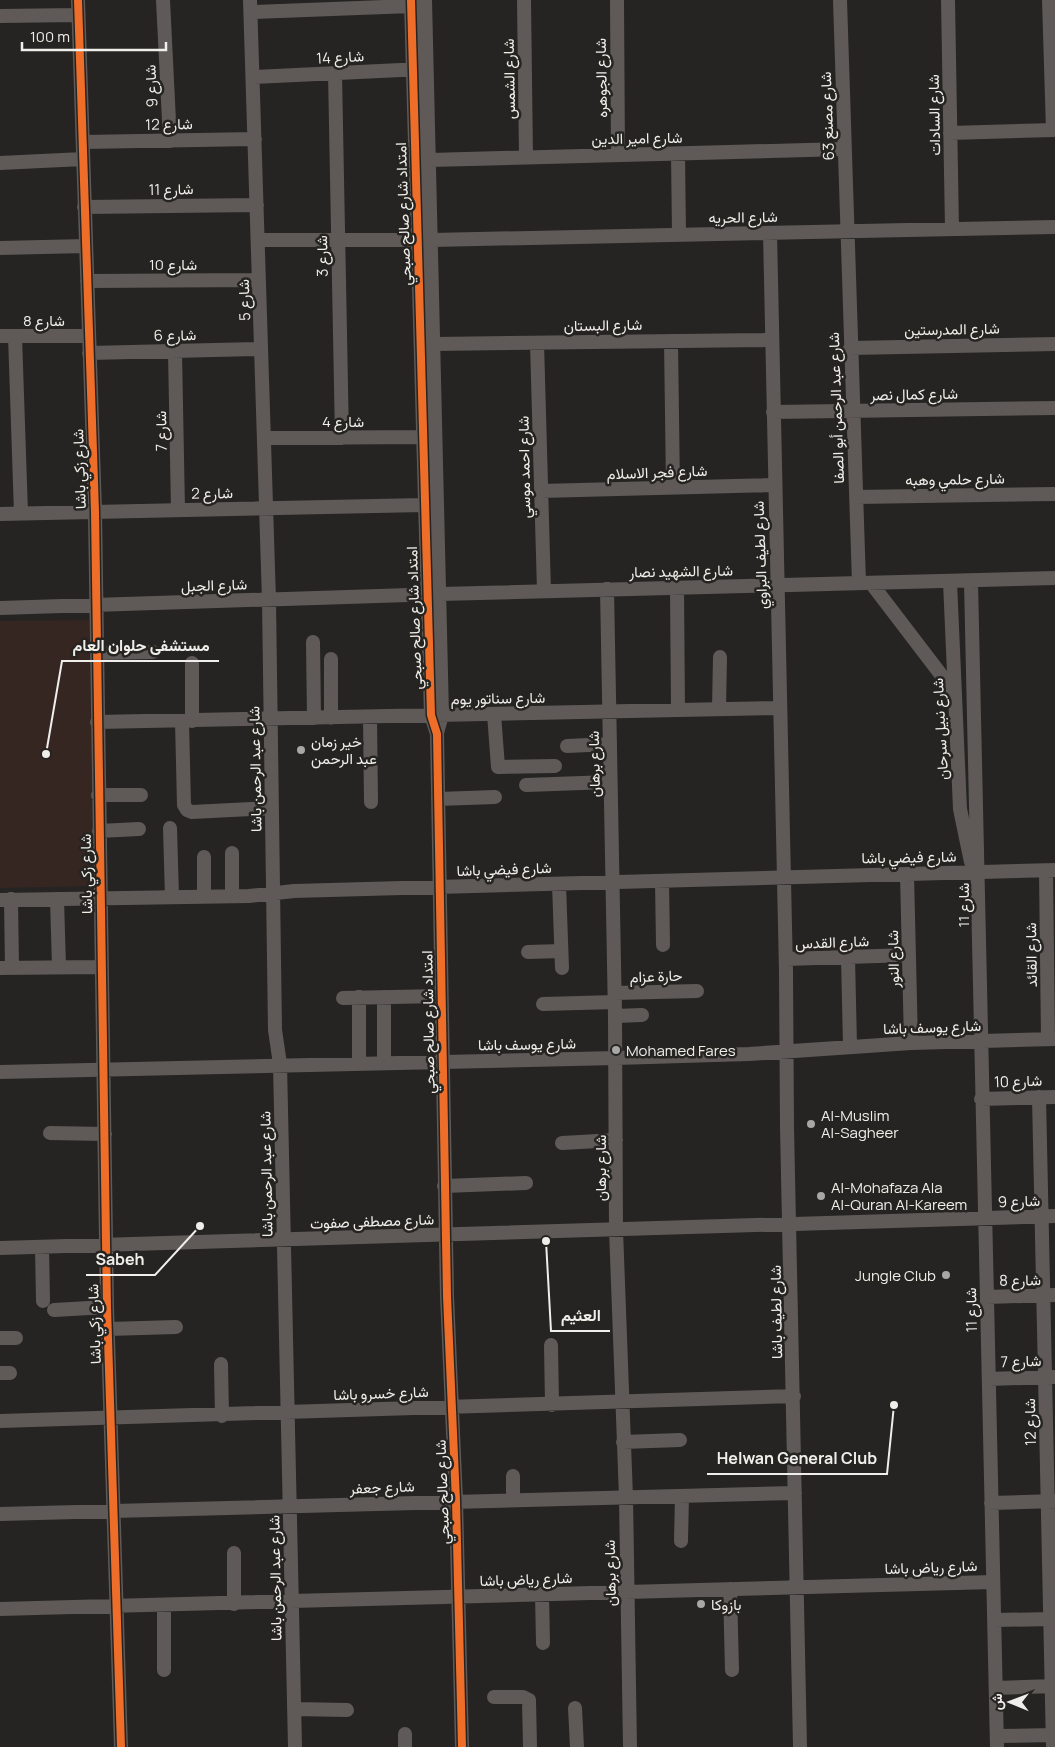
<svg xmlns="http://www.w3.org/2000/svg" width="1055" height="1747" viewBox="0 0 1055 1747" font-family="Manrope,Vazirmatn,sans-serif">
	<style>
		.medical { fill: #362622 }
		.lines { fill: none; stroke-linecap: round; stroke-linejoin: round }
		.minor { stroke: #5f5a57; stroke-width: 14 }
		.cycleway-casing { stroke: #262421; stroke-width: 11 }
		.cycleway { stroke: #ee6e29; stroke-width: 8 }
		.poi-dot { fill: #a8a7a5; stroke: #262421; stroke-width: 2 }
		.labels { text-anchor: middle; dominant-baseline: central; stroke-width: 5; stroke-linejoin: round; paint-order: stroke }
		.street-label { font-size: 15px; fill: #efeeeb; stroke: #262421 }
		.poi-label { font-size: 15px; fill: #efeeeb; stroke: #262421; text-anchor: start }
		.leader { fill: none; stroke: #efeeeb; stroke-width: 2 }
		.callout-dot { fill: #efeeeb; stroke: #262421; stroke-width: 2 }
		.callout-label { font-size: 16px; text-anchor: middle; font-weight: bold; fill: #efeeeb; stroke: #262421; stroke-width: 5; stroke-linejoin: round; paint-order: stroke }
	</style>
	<rect width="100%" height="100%" fill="#252422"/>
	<path class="medical" d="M 89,620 L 94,886 L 0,888 L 0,621 Z"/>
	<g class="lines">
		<path class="minor" d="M 78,0 L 95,512 L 107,1307 L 121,1747
			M 163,0 L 170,141
			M 250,0 L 269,600 L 275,1030 L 280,1064 L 295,1747
			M 411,0 L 431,715 L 437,734 L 447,1296 L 456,1501 L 462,1747
			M 425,0 L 442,715 L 437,733
			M 524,0 L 526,157
			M 617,0 L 618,155
			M 840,0 L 859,583
			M 948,0 L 952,229
			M 1049,0 L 1053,130
			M 251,12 L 411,6
			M 0,16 L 78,15
			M 335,73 L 342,438
			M 254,77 L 422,69
			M 950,133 L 1055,130
			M 83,142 L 255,139
			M 678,154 L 679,235
			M 430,160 L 844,149
			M 0,163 L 83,159
			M 84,207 L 257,205
			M 770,233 L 786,972 L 787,1127 L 800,1747
			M 258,240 L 432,240 L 1055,227
			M 0,248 L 86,246
			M 87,281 L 259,280
			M 0,336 L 88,336
			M 15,336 L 21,513
			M 671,341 L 673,488
			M 537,343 L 544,591
			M 434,344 L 771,340
			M 850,348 L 1055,344
			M 175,352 L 178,510
			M 89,353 L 261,349
			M 773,412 L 1055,408
			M 264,438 L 422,437
			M 541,491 L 774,485
			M 856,497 L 1055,494
			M 0,514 L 424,505
			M 950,582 L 960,809 L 971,862
			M 971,582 L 997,1747
			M 871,583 L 955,693
			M 677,588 L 678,710
			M 607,589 L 615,1016 L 616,1230 L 626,1497 L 630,1747
			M 0,608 L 440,594 L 1055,578
			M 313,642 L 314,718
			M 97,653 L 153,652
			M 331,659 L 331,718
			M 192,663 L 192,721
			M 719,709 L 720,657
			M 494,714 L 498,767 L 555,766
			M 370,717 L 371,802
			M 182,721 L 184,805 L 187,810 L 192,812 L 272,808
			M 97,722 L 780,708
			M 567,746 L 610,744
			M 526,785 L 610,782
			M 98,795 L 141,795
			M 438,799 L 495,797
			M 170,828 L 172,897
			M 99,831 L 139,829
			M 232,853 L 232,896
			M 204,857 L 204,896
			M 1046,871 L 1048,1039
			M 907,874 L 911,1043
			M 662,881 L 663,945
			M 559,884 L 562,968
			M 11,899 L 12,968
			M 57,899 L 59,967
			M 0,900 L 249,896 L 294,891 L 1055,870
			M 528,952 L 561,951
			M 848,957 L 850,1046
			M 786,959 L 909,955
			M 0,968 L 100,967
			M 615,993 L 697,991
			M 359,997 L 359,1063
			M 384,997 L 384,1063
			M 343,998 L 441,996
			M 543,1004 L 615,1002
			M 615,1016 L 642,1015
			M 0,1072 L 616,1058 L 749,1054 L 911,1043 L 1055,1039
			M 1039,1097 L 1053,1747
			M 981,1099 L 1055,1097
			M 50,1133 L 105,1134
			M 562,1143 L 616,1140
			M 444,1186 L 526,1183
			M 42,1247 L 43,1301
			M 0,1248 L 1055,1216
			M 987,1297 L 1055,1295
			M 54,1310 L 107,1307
			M 108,1329 L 176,1327
			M 0,1338 L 16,1338
			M 551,1345 L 552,1405
			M 221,1364 L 222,1416
			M 0,1373 L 10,1373
			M 989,1379 L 1055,1377
			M 0,1421 L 794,1396
			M 623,1442 L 680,1440
			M 513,1476 L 513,1500
			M 991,1503 L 1055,1501
			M 0,1514 L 795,1493
			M 681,1541 L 682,1496
			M 730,1589 L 732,1670
			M 542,1594 L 543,1643
			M 234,1604 L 234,1553
			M 164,1606 L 164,1670
			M 0,1609 L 993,1582
			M 994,1620 L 1055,1619
			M 996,1688 L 1055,1686
			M 494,1697 L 523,1697 L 529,1700 L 530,1747
			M 575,1708 L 577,1747
			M 294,1709 L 347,1710
			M 997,1736 L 1055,1735
			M 405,1747 L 405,1734"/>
		<defs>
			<path id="cycleway" d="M 78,0 L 95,512 L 107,1307 L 121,1747
				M 411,0 L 431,715 L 437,734 L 447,1296 L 456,1501 L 462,1747"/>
		</defs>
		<use href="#cycleway" class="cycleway-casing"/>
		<use href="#cycleway" class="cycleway"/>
	</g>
	<g class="poi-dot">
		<circle cx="301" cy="750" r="5"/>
		<circle cx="616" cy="1050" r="5"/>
		<circle cx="811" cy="1124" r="5"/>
		<circle cx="821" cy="1196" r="5"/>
		<circle cx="946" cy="1275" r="5"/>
		<circle cx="701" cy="1604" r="5"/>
	</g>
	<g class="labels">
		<g class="street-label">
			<text transform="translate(340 57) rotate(-3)">شارع 14</text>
			<text transform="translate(601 78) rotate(-91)">شارع الجوهره</text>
			<text transform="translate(509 79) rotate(-91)">شارع الشمس</text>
			<text transform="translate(151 86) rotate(-93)">شارع 9</text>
			<text transform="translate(934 115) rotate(-91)">شارع السادات</text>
			<text transform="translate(827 116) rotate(-92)">شارع مصنع 63</text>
			<text transform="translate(169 124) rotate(-1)">شارع 12</text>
			<text transform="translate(637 138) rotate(-1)">شارع امير الدين</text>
			<text transform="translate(171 189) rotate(-1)">شارع 11</text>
			<text transform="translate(403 214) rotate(-92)">امتداد شارع صالح صبحي</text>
			<text transform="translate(743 217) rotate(-1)">شارع الحريه</text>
			<text transform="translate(322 256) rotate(-91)">شارع 3</text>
			<text x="173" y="264">شارع 10</text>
			<text transform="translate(244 300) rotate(-92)">شارع 5</text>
			<text x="44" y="320">شارع 8</text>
			<text transform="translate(603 325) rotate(-1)">شارع البستان</text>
			<text transform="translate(952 329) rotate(-1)">شارع المدرستين</text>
			<text transform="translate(175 335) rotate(-1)">شارع 6</text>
			<text transform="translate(914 394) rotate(-1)">شارع كمال نصر</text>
			<text transform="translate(836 408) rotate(-92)">شارع عبد الرحمن أبو الصفا</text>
			<text x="343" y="421">شارع 4</text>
			<text transform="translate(161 431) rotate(-91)">شارع 7</text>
			<text transform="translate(524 467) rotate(-91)">شارع احمد موسي</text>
			<text transform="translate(79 469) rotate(-92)">شارع زكي باشا</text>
			<text transform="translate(657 472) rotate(-2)">شارع فجر الاسلام</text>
			<text transform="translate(955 479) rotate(-1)">شارع حلمي وهبه</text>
			<text transform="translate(212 493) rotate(-1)">شارع 2</text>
			<text transform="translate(760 555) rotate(-92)">شارع لطيف البراوي</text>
			<text transform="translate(681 571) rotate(-1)">شارع الشهيد نصار</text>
			<text transform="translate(214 585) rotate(-2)">شارع الجبل</text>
			<text transform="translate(414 618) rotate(-92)">امتداد شارع صالح صبحي</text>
			<text transform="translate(498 698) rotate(-1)">شارع سناتور يوم</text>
			<text transform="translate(940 729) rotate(-93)">شارع نبيل سرحان</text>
			<text transform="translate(594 764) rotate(-91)">شارع برهان</text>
			<text transform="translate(255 769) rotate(-91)">شارع عبد الرحمن باشا</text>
			<text transform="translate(909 857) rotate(-1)">شارع فيضي باشا</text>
			<text transform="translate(504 869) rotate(-2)">شارع فيضي باشا</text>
			<text transform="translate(86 874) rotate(-91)">شارع زكي باشا</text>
			<text transform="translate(963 905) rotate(-90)">شارع 11</text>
			<text transform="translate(832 942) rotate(-2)">شارع القدس</text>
			<text transform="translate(1031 955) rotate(-91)">شارع القائد</text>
			<text transform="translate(893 959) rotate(-91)">شارع النور</text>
			<text transform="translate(656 976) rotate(-2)">حارة عزام</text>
			<text transform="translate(428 1022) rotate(-91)">امتداد شارع صالح صبحي</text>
			<text transform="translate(932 1027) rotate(-2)">شارع يوسف باشا</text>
			<text transform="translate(527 1044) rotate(-1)">شارع يوسف باشا</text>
			<text transform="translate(1018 1081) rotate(-2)">شارع 10</text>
			<text transform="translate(600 1168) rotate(-90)">شارع برهان</text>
			<text transform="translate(266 1174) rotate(-91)">شارع عبد الرحمن باشا</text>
			<text transform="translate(1019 1201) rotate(-2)">شارع 9</text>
			<text transform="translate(372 1221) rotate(-2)">شارع مصطفى صفوت</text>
			<text transform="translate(1020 1280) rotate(-1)">شارع 8</text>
			<text transform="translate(971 1310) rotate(-91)">شارع 11</text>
			<text transform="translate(776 1312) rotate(-91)">شارع لطيف باشا</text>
			<text transform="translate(94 1324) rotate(-92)">شارع زكي باشا</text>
			<text transform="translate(1021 1361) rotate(-2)">شارع 7</text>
			<text transform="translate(381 1393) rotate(-2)">شارع خسرو باشا</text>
			<text transform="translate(1030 1422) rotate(-91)">شارع 12</text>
			<text transform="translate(382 1487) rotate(-2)">شارع جعفر</text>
			<text transform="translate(442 1492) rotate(-92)">شارع صالح صبحي</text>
			<text transform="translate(931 1567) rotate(-2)">شارع رياض باشا</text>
			<text transform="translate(610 1573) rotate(-91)">شارع برهان</text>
			<text transform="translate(275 1578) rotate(-91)">شارع عبد الرحمن باشا</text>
			<text transform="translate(526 1579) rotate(-2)">شارع رياض باشا</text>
		</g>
		<g class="poi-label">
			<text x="311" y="741">خير زمان<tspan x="311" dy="17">عبد الرحمن</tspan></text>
			<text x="626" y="1050">Mohamed Fares</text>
			<text x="821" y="1115">Al-Muslim<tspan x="821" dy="17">Al-Sagheer</tspan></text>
			<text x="831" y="1187">Al-Mohafaza Ala<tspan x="831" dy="17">Al-Quran Al-Kareem</tspan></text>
			<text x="936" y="1275" text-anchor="end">Jungle Club</text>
			<text x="711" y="1604">بازوكا</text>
		</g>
	</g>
	<path class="leader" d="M46 754L62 661H219M200 1226L155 1275H86M546 1241L551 1331H610M894 1405L887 1474H707"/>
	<g class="callout-dot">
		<circle cx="46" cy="754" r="5"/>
		<circle cx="200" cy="1226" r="5"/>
		<circle cx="546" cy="1241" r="5"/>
		<circle cx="894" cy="1405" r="5"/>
	</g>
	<g class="callout-label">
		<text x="141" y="651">مستشفى حلوان العام</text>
		<text x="120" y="1265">Sabeh</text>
		<text x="581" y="1321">العثيم</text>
		<text x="797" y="1464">Helwan General Club</text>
	</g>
	<g transform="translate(1010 1702) rotate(271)" stroke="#262421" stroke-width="4" paint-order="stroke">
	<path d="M0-4L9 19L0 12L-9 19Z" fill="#efeeeb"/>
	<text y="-8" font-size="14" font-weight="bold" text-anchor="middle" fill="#efeeeb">ش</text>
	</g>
	<path d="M22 42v8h144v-8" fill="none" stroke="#efeeeb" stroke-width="2.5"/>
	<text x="30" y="42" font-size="15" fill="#efeeeb" stroke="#262421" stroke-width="4" paint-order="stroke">100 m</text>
</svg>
